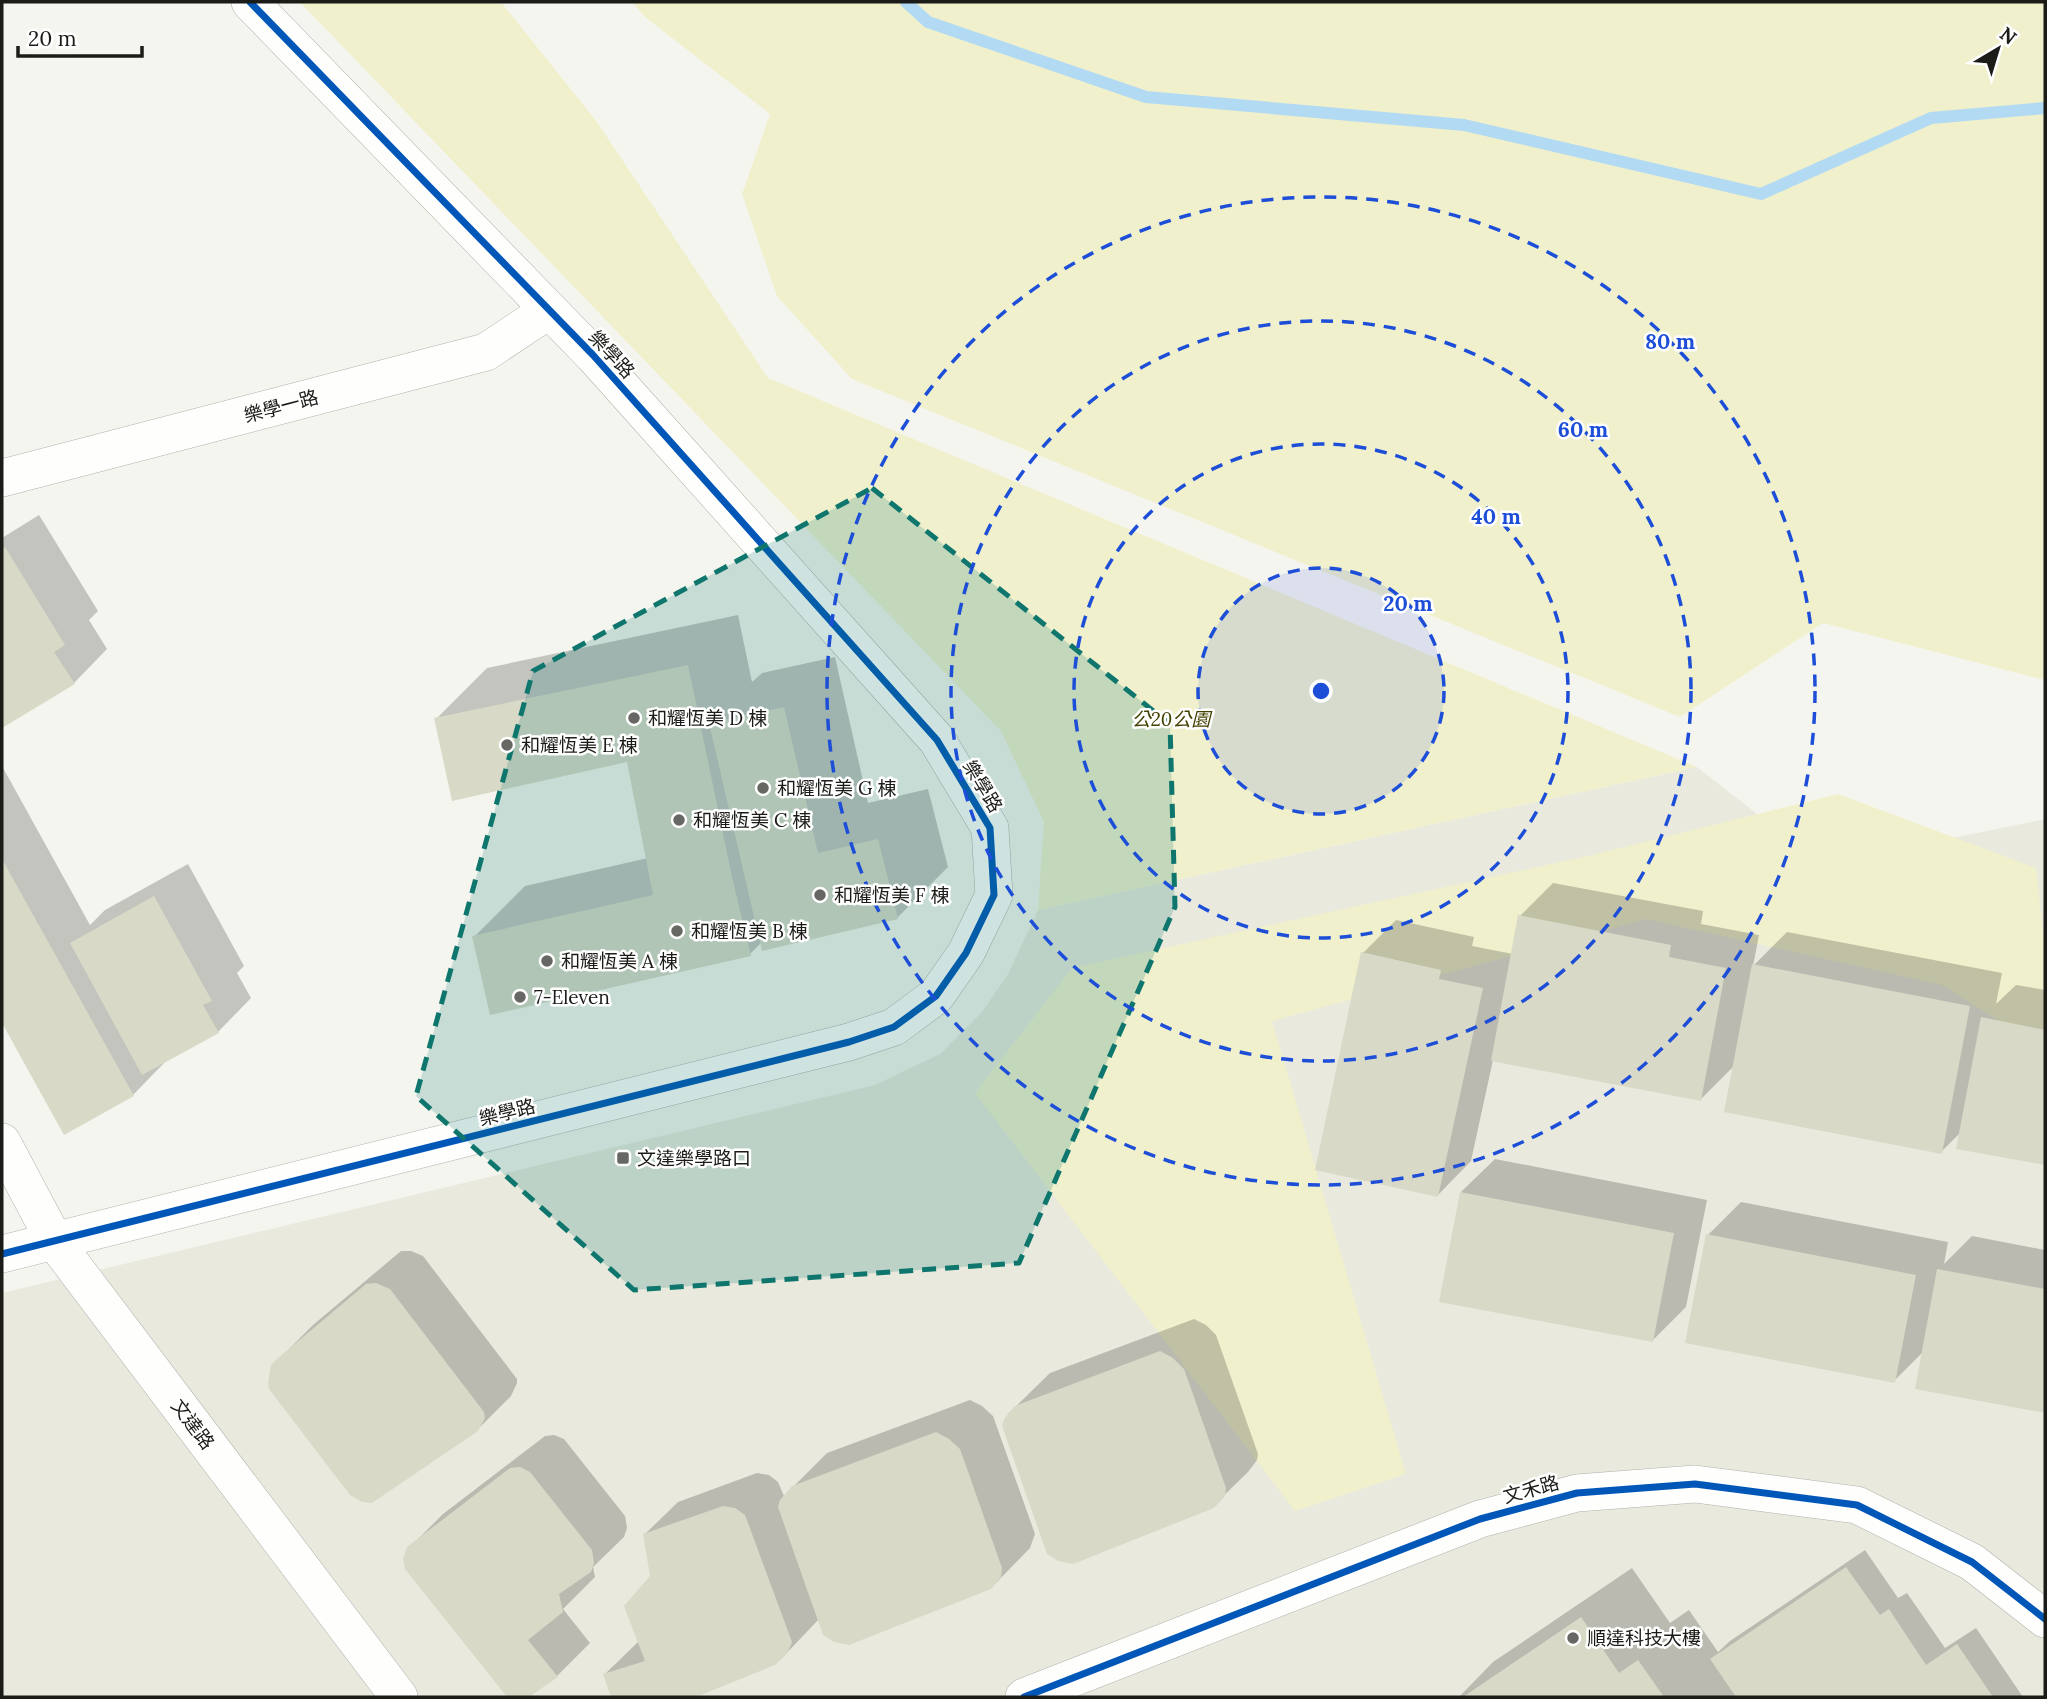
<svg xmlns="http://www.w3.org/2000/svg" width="2047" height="1699" viewBox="0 0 2047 1699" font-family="Lora,'Noto Sans TC',serif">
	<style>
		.built { fill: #e9e9de }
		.green { fill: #f0f0cd }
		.shadow { fill: #0003 }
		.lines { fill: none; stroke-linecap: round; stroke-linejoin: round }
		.stream { stroke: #b2daf3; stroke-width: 12 }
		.building { fill: #d9d9c7 }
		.street-casing { stroke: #b1b1ac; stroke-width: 38 }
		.street { stroke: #fefefd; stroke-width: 37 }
		.cycleway-casing { stroke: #fff; stroke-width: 11 }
		.cycleway { stroke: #0057b8; stroke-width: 7 }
		.marked { fill: #0f766e; fill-opacity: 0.2; stroke: #0f766e; stroke-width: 5; stroke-dasharray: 14 9; stroke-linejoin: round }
		.ring { fill: none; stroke: #1d4ed8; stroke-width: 3.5; stroke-dasharray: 12 9 }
		.poi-dot { fill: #676763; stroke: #fff; stroke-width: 2.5 }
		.labels { text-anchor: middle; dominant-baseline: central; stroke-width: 5; stroke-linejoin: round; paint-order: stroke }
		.street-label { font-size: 19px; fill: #1b1b17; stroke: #fff }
		.poi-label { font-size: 19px; fill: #1b1b17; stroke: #fff; text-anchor: start }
		.park-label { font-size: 19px; font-style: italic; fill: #444202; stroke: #fff }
		.centre { fill: #1d4ed8; stroke: #fff; stroke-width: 3.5 }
		.ring-label { font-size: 21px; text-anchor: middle; font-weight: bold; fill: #1d4ed8; stroke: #fff; stroke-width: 5; stroke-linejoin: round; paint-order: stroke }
	</style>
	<rect width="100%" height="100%" fill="#f5f5ef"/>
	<path class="built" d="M 1697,767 L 1822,865 L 2045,819 L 2045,1697 L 2,1697 L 2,1293 L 875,1085 L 940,1054 L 982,1012 L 1008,974 L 1038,910 Z"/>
	<path class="green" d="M 300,2 L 501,2 L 597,122 L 768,378 L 1697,767 L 1038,910 L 1044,822 L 1001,731 Z
		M 632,2 L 2045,2 L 2045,680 L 1823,623 L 1680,717 L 852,379 L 777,296 L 742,194 L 770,114 L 645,17 Z
		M 1838,794 L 2036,868 L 2045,950 L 2045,1050 L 1942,985 L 1646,919 L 1272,1021 L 1406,1474 L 1295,1511 L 975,1093 L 1072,968 L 1588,856 Z"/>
	<path class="shadow" d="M 39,515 L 98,611 L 89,620 L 107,649 L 74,683 L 2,726 L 2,538 Z
		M 738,615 L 752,682 L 762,673 L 835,657 L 868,803 L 928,789 L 948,867 L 897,918 L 762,942 L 750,954 L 474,937 L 525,886 L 648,858 L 628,760 L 436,719 L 487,668 Z
		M 2,766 L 90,925 L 105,910 L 188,864 L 244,966 L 237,973 L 251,998 L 218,1032 L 166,1061 L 133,1095 L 64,1133 L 2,1020 Z
		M 1553,883 L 1703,911 L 1701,924 L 1759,935 L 1753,966 L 1787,932 L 2002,973 L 1996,1004 L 2016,985 L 2045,990 L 2045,1164 L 1958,1147 L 1961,1132 L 1941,1152 L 1735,1065 L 1701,1099 L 1493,1060 L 1471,1161 L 1438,1195 L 1363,953 L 1396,920 L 1474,937 L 1472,946 L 1513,954 L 1520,916 Z
		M 1495,1159 L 1707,1200 L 1686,1307 L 1653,1340 L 1461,1192 Z
		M 1741,1202 L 1948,1242 L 1944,1264 L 1972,1236 L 2045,1250 L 2045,1411 L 1917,1387 L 1923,1352 L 1894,1381 L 1708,1235 Z
		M 401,1251 L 411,1251 L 423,1256 L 517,1379 L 517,1383 L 511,1396 L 477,1430 L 279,1359 L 313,1325 Z
		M 1194,1319 L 1206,1325 L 1216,1335 L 1258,1454 L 1257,1460 L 1248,1472 L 1213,1506 L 1008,1414 L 1050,1373 Z
		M 970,1400 L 982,1406 L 993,1416 L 1035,1534 L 1030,1548 L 996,1583 L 819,1619 L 781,1659 L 767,1667 L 691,1697 L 613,1697 L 605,1674 L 639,1641 L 652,1576 L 644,1535 L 678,1502 L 757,1473 L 769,1475 L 778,1482 L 784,1496 L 827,1453 Z
		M 554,1435 L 564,1439 L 625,1516 L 627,1528 L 624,1537 L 593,1567 L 595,1577 L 563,1609 L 590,1643 L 557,1676 L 523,1697 L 511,1697 L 409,1548 L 443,1514 L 545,1436 Z
		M 1865,1550 L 1898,1598 L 1907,1593 L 1945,1648 L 1976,1628 L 2023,1697 L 1459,1697 L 1493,1662 L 1632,1568 L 1670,1623 L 1689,1610 L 1718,1652 L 1730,1641 Z"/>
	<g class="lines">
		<path class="stream" d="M 906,2 L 928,22 L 1146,97 L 1464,125 L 1761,194 L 1931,118 L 2045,108"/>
	</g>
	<path class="building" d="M 5,547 L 65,645 L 54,652 L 75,684 L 2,728 L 2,550 Z
		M 688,665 L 732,877 L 751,956 L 490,1015 L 472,936 L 653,895 L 627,762 L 452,801 L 434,718 Z
		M 784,707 L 818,853 L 878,839 L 898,919 L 762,951 L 709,723 Z
		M 2,859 L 134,1096 L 64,1135 L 2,1023 Z
		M 154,896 L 212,1001 L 203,1005 L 219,1033 L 142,1075 L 70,943 Z
		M 1518,915 L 1671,945 L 1669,957 L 1726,968 L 1701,1101 L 1491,1061 Z
		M 1361,952 L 1441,970 L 1439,979 L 1483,988 L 1438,1197 L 1315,1170 Z
		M 1752,964 L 1970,1006 L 1942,1154 L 1724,1112 Z
		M 1981,1017 L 2045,1030 L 2045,1165 L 1956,1149 Z
		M 1460,1192 L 1674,1233 L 1653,1342 L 1439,1302 Z
		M 1706,1234 L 1916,1275 L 1895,1383 L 1685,1343 Z
		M 1937,1269 L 2045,1289 L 2045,1413 L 1915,1389 Z
		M 376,1283 L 390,1289 L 484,1412 L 485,1418 L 478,1431 L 372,1503 L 362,1502 L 350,1495 L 269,1389 L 268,1382 L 271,1365 L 278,1358 L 366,1284 Z
		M 1160,1351 L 1173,1358 L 1184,1369 L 1226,1488 L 1225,1496 L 1214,1508 L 1073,1564 L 1058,1561 L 1047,1554 L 1002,1426 L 1004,1419 L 1015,1406 Z
		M 936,1432 L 949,1439 L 960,1449 L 1002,1568 L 1001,1577 L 991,1589 L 849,1645 L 834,1642 L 823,1635 L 778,1507 L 780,1500 L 792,1486 Z
		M 520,1467 L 530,1472 L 592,1550 L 594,1563 L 591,1572 L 559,1594 L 563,1612 L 528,1640 L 558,1677 L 529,1697 L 507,1697 L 405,1569 L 403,1559 L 407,1547 L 510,1468 Z
		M 723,1506 L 735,1508 L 745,1515 L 792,1642 L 788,1652 L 775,1665 L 696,1697 L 611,1697 L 603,1674 L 645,1661 L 624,1606 L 650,1576 L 643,1534 Z
		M 1846,1567 L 1880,1615 L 1889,1609 L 1926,1665 L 1957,1644 L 1993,1697 L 1736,1697 L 1710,1659 Z
		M 1581,1617 L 1619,1673 L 1638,1660 L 1664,1697 L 1463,1697 Z"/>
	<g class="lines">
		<defs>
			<path id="street" d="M 2,478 L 486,352 L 549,310
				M 2,1142 L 55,1242 L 399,1697
				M 2,1254 L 849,1042 L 894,1027 L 936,996 L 966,953 L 994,895 L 990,828 L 937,740 L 593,355 L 250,2
				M 1024,1697 L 1480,1519 L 1577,1493 L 1695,1484 L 1857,1505 L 1972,1562 L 2045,1619"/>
		</defs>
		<use href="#street" class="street-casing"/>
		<use href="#street" class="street"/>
		<defs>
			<path id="cycleway" d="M 2,1254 L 849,1042 L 894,1027 L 936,996 L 966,953 L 994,895 L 990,828 L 937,740 L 593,355 L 250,2
				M 1024,1697 L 1480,1519 L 1577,1493 L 1695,1484 L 1857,1505 L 1972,1562 L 2045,1619"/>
		</defs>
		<use href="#cycleway" class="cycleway-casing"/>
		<use href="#cycleway" class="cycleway"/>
	</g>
	<path class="marked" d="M 872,488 L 1170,724 L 1175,907 L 1019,1263 L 634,1290 L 416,1096 L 533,671 Z"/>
	<circle cx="1321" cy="691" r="123" fill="#1d4ed8" fill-opacity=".12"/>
	<g class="ring">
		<circle cx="1321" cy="691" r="123"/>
		<circle cx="1321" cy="691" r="247"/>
		<circle cx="1321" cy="691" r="370"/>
		<circle cx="1321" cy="691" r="494"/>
	</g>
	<g class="poi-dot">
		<circle cx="634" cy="718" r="7"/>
		<circle cx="507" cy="745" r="7"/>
		<circle cx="763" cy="788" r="7"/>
		<circle cx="679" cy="820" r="7"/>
		<circle cx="820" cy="895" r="7"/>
		<circle cx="677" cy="931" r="7"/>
		<circle cx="547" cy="961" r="7"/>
		<circle cx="520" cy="997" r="7"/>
		<rect x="616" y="1151" width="14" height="14" rx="3.5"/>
		<circle cx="1573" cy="1638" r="7"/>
	</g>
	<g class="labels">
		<g class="street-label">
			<text transform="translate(612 354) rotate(47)">樂學路</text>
			<text transform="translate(281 406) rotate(-15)">樂學一路</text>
			<text transform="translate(983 786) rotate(59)">樂學路</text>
			<text transform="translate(507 1112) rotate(-14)">樂學路</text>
			<text transform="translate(193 1424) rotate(53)">文達路</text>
			<text transform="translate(1531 1489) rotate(-15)">文禾路</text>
		</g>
		<g class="poi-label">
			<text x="648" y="718">和耀恆美 D 棟</text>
			<text x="521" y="745">和耀恆美 E 棟</text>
			<text x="777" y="788">和耀恆美 G 棟</text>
			<text x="693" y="820">和耀恆美 C 棟</text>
			<text x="834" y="895">和耀恆美 F 棟</text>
			<text x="691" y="931">和耀恆美 B 棟</text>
			<text x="561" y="961">和耀恆美 A 棟</text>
			<text x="534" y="997">7-Eleven</text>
			<text x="637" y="1158">文達樂學路口</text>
			<text x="1587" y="1638">順達科技大樓</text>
		</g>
		<g class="park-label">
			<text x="1171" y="719">公20公園</text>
		</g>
	</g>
	<circle cx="1321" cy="691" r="10" class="centre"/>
	<g class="ring-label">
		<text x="1670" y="349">80 m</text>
		<text x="1583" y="437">60 m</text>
		<text x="1496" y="524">40 m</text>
		<text x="1408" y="611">20 m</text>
	</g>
	<rect width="2047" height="1699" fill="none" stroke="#1b1b17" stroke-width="7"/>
	<g transform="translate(1998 49) rotate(38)" stroke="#ffffff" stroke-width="5" paint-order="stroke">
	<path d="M0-5L12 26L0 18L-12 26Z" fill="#1b1b17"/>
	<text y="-10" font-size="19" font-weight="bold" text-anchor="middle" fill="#1b1b17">N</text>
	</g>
	<path d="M18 46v10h124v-10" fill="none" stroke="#1b1b17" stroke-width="3.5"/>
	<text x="28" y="46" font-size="21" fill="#1b1b17" stroke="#ffffff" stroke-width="5" paint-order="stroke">20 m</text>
</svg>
